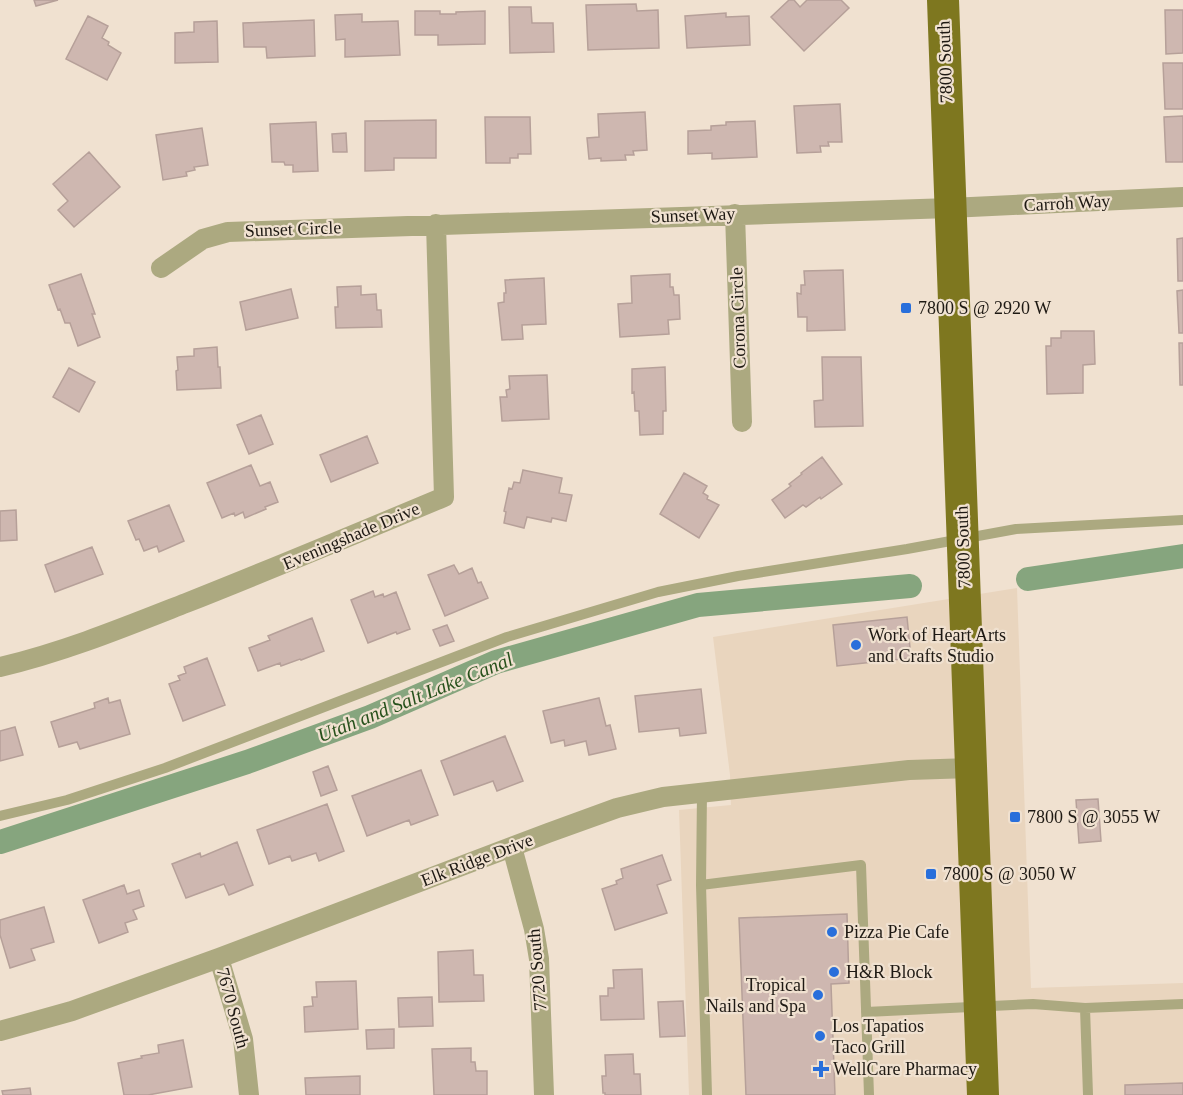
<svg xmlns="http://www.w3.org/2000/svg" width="1183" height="1095" viewBox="0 0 1183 1095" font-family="'Times New Roman',serif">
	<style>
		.built { fill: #e9d5be }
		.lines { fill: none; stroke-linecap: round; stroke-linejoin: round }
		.canal { stroke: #86a57e; stroke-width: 24 }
		.building { fill: #ceb7b0; stroke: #b6a099; stroke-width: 1.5 }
		.service { stroke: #aca980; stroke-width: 10 }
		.minor { stroke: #aca980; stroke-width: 20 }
		.primary { stroke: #7e771f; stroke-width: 32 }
		.poi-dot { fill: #296fdb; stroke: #f0e1d0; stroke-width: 2 }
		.labels { text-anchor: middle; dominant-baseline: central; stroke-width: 4.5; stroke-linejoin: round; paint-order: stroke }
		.street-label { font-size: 18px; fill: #1e1913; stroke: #f0e1d0 }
		.poi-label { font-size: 18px; fill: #1e1913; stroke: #f0e1d0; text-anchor: start }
		.water-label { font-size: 20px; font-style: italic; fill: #27511c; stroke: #f0e1d0 }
	</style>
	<rect width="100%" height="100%" fill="#f0e1d0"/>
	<path class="built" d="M 1017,588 L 1031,988 L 1183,983 L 1183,1095 L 689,1095 L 679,810 L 731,805 L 730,775 L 713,637 Z"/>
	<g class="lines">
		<path class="canal" d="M 1028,579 L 1183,556
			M 0,842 L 247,762 L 370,717 L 496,662 L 698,605 L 910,586"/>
	</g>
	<path class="building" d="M 34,0 L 58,0 L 36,6 Z
		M 789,0 L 794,0 L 800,7 L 807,0 L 841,0 L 849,8 L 804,51 L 771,17 Z
		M 636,4 L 637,11 L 658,10 L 659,48 L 588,50 L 586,5 Z
		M 509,7 L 531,7 L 532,23 L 553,23 L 554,52 L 510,53 Z
		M 1165,10 L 1183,10 L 1183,53 L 1166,54 Z
		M 415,11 L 440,11 L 440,14 L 456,14 L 456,12 L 485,11 L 485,44 L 438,45 L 438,35 L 415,35 Z
		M 726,13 L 726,17 L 749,16 L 750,45 L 687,48 L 685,16 Z
		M 362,14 L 362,22 L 398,21 L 400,55 L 345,57 L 345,39 L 336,40 L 335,15 Z
		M 88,16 L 108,26 L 102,38 L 109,42 L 108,45 L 121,53 L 107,80 L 66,59 Z
		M 314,20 L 315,56 L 267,58 L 266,47 L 244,47 L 243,23 Z
		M 217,21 L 218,62 L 175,63 L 175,33 L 194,32 L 194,22 Z
		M 1163,63 L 1183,63 L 1183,109 L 1165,109 Z
		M 840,104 L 842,142 L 828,142 L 829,146 L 820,146 L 821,152 L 797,153 L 794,106 Z
		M 645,112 L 647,150 L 633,151 L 634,155 L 625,155 L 626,160 L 601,161 L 601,158 L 589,159 L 587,138 L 599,137 L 598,114 Z
		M 1183,116 L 1183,162 L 1166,162 L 1164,117 Z
		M 485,117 L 530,117 L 531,154 L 518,154 L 518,158 L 510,158 L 510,163 L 486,163 Z
		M 436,120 L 436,158 L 394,158 L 394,170 L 365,171 L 365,121 Z
		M 755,121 L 757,157 L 712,159 L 712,153 L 688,154 L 688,131 L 711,130 L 711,126 L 726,125 L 726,122 Z
		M 316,122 L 318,171 L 293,172 L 293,165 L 285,165 L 284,162 L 272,162 L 270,124 Z
		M 202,128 L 208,165 L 194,167 L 195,170 L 186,172 L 187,176 L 163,180 L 156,135 Z
		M 346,133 L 347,152 L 333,152 L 332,134 Z
		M 89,152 L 120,187 L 74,227 L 58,210 L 68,201 L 53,184 Z
		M 1183,238 L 1183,281 L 1178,281 L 1177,239 Z
		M 843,270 L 845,330 L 807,331 L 807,317 L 798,317 L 797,293 L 801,294 L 801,285 L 805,285 L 804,271 Z
		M 81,274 L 95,314 L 92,314 L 100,337 L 78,346 L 70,323 L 65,323 L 60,309 L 58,310 L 49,285 Z
		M 670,274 L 670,287 L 673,287 L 674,295 L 679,295 L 680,319 L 668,320 L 669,334 L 620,337 L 618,304 L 632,303 L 631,276 Z
		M 544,278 L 546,324 L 522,325 L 523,339 L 502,340 L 498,303 L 504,302 L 504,293 L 506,293 L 505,280 Z
		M 361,286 L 361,295 L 376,294 L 377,310 L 381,310 L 382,327 L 336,328 L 335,307 L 338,307 L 337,287 Z
		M 291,289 L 298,318 L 246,330 L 240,302 Z
		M 1183,290 L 1183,333 L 1179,333 L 1177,291 Z
		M 1061,331 L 1094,331 L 1095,364 L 1083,365 L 1083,393 L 1047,394 L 1046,346 L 1051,346 L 1051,338 L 1061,338 Z
		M 1179,343 L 1183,343 L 1183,385 L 1180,385 Z
		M 217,347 L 218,367 L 220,367 L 221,388 L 177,390 L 176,371 L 178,370 L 177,357 L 194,356 L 194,349 Z
		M 822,357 L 861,357 L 863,426 L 815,427 L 814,401 L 823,400 Z
		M 665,367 L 666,411 L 663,411 L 663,434 L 640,435 L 639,411 L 635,411 L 634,392 L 632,393 L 632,369 Z
		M 69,368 L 95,382 L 79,412 L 53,397 Z
		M 547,375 L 549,419 L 502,421 L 500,397 L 507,397 L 506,390 L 510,389 L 509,376 Z
		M 261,415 L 273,444 L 249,454 L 237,425 Z
		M 367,436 L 378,463 L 331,482 L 320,455 Z
		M 822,457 L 842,484 L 821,499 L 820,497 L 806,507 L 803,505 L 785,518 L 772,500 L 791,486 L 789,484 L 802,474 L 801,473 Z
		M 251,465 L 260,486 L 270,482 L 278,502 L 265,507 L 266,509 L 245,518 L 243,512 L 235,516 L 234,513 L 222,518 L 207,483 Z
		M 523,470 L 562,478 L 559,493 L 572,495 L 566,521 L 552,518 L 551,522 L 527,517 L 524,528 L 504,523 L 506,512 L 504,511 L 509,488 L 512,489 L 514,482 L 520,483 Z
		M 684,473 L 707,486 L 703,493 L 708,496 L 707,499 L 719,505 L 699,538 L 660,514 Z
		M 169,505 L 184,541 L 159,552 L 157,546 L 144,551 L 139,539 L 136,540 L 128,521 Z
		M 16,510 L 17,540 L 0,541 L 0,511 Z
		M 92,547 L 103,574 L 55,592 L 45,565 Z
		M 454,565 L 459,574 L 472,568 L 478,583 L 481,582 L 488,598 L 445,616 L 428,575 Z
		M 373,591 L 375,597 L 383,594 L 384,597 L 396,592 L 410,629 L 397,634 L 396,632 L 368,643 L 351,600 Z
		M 907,617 L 911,658 L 837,666 L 833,625 Z
		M 312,618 L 324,651 L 301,660 L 300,659 L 281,666 L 280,663 L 258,671 L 249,648 L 270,640 L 268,636 Z
		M 447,625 L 454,641 L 440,646 L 433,630 Z
		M 207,658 L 225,705 L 183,721 L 169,684 L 180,680 L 178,676 L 186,673 L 184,667 Z
		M 701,689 L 706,733 L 680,736 L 679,728 L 639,732 L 635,696 Z
		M 108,698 L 109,703 L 120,700 L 130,734 L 80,749 L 77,742 L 59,747 L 51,722 L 95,708 L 94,703 Z
		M 599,698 L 606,726 L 610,725 L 616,749 L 589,755 L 586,741 L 565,746 L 564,740 L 551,743 L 543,711 Z
		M 15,727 L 23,755 L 0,761 L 0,731 Z
		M 505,736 L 523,781 L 497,791 L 493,781 L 454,795 L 441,761 Z
		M 328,766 L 337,790 L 321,796 L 313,772 Z
		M 421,770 L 438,815 L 411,825 L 409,820 L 367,836 L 352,796 Z
		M 1098,799 L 1101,841 L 1079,843 L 1076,800 Z
		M 327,804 L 344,851 L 319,861 L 316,853 L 292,861 L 290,856 L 269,864 L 257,830 Z
		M 237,842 L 253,885 L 229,895 L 224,884 L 186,898 L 172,864 L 200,853 L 201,857 Z
		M 662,855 L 671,880 L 657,885 L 667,913 L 615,930 L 602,889 L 617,884 L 616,881 L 623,878 L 621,869 Z
		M 124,885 L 127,894 L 139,890 L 144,906 L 133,910 L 137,919 L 125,923 L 128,932 L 99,943 L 83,900 Z
		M 44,907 L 54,942 L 31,949 L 35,960 L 10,968 L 0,935 L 0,920 Z
		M 847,914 L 849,983 L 831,984 L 835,1095 L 746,1095 L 739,918 Z
		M 473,950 L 474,975 L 483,975 L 484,1001 L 439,1002 L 438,952 Z
		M 642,969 L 644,1019 L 601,1020 L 600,996 L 608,996 L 608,988 L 614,988 L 613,970 Z
		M 356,981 L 358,1029 L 305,1032 L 304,1007 L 313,1006 L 312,997 L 317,997 L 316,982 Z
		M 432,997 L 433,1026 L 399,1027 L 398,998 Z
		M 683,1001 L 685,1036 L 660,1037 L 658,1002 Z
		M 394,1029 L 394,1048 L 367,1049 L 366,1030 Z
		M 183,1040 L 192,1087 L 148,1095 L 124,1095 L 118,1063 L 142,1058 L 141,1056 L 159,1053 L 158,1045 Z
		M 471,1048 L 471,1062 L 475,1062 L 476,1071 L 487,1071 L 487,1095 L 434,1095 L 432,1049 Z
		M 633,1054 L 634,1074 L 640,1074 L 641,1095 L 605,1095 L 605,1093 L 603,1093 L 602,1076 L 606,1076 L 605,1055 Z
		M 360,1076 L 360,1095 L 306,1095 L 305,1078 Z
		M 1183,1083 L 1183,1095 L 1125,1095 L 1125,1085 Z
		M 30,1088 L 31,1095 L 3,1095 L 2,1091 Z"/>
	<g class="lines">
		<path class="service" d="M 0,816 L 67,800 L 165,768 L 507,637 L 658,592 L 738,576 L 907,549 L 1016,529 L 1183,520
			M 701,885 L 702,792
			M 1085,1008 L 1088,1095
			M 866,1012 L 1033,1004 L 1085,1008 L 1183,1004
			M 707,1095 L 701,885 L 861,865 L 869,1095"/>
		<path class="minor" d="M 735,214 L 742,422
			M 161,268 L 203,239 L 228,232 L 950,208 L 1183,197
			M 0,667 C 64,652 125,627 186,603 C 272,569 358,533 444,497 L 436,224
			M 512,847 L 534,929 L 539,959 L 544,1095
			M 219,958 L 243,1039 L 249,1095
			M 0,1031 L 72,1011 L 219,958 L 548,833 L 617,808 L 663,797 L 909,770 L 971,768"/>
		<path class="primary" d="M 943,0 L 983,1095"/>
	</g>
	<g class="poi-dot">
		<rect x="900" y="302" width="12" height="12" rx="3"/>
		<circle cx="856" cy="645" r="6"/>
		<rect x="1009" y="811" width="12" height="12" rx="3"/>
		<rect x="925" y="868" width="12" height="12" rx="3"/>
		<circle cx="832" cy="932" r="6"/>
		<circle cx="834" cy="972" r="6"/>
		<circle cx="818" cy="995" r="6"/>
		<circle cx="820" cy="1036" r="6"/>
		<path d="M818 1060h6v6h6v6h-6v6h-6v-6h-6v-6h6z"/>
	</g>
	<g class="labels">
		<g class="street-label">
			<text transform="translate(945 62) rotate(-92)">7800 South</text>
			<text transform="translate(1067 203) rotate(-3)">Carroh Way</text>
			<text transform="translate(693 215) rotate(-2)">Sunset Way</text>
			<text transform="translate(293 229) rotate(-2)">Sunset Circle</text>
			<text transform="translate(738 318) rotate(-92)">Corona Circle</text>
			<text transform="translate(351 536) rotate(-23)">Eveningshade Drive</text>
			<text transform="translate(963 547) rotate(-92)">7800 South</text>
			<text transform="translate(477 860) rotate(-21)">Elk Ridge Drive</text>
			<text transform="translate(537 970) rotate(-95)">7720 South</text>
			<text transform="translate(233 1008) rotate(75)">7670 South</text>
		</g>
		<g class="poi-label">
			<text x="918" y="308">7800 S @ 2920 W</text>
			<text x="868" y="635">Work of Heart Arts<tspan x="868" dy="21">and Crafts Studio</tspan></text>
			<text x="1027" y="817">7800 S @ 3055 W</text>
			<text x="943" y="874">7800 S @ 3050 W</text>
			<text x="844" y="932">Pizza Pie Cafe</text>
			<text x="846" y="972">H&amp;R Block</text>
			<text x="806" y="985" text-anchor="end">Tropical<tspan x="806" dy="21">Nails and Spa</tspan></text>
			<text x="832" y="1026">Los Tapatios<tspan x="832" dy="21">Taco Grill</tspan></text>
			<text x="833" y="1069">WellCare Pharmacy</text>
		</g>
		<g class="water-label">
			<text transform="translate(415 697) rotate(-22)">Utah and Salt Lake Canal</text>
		</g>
	</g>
</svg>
